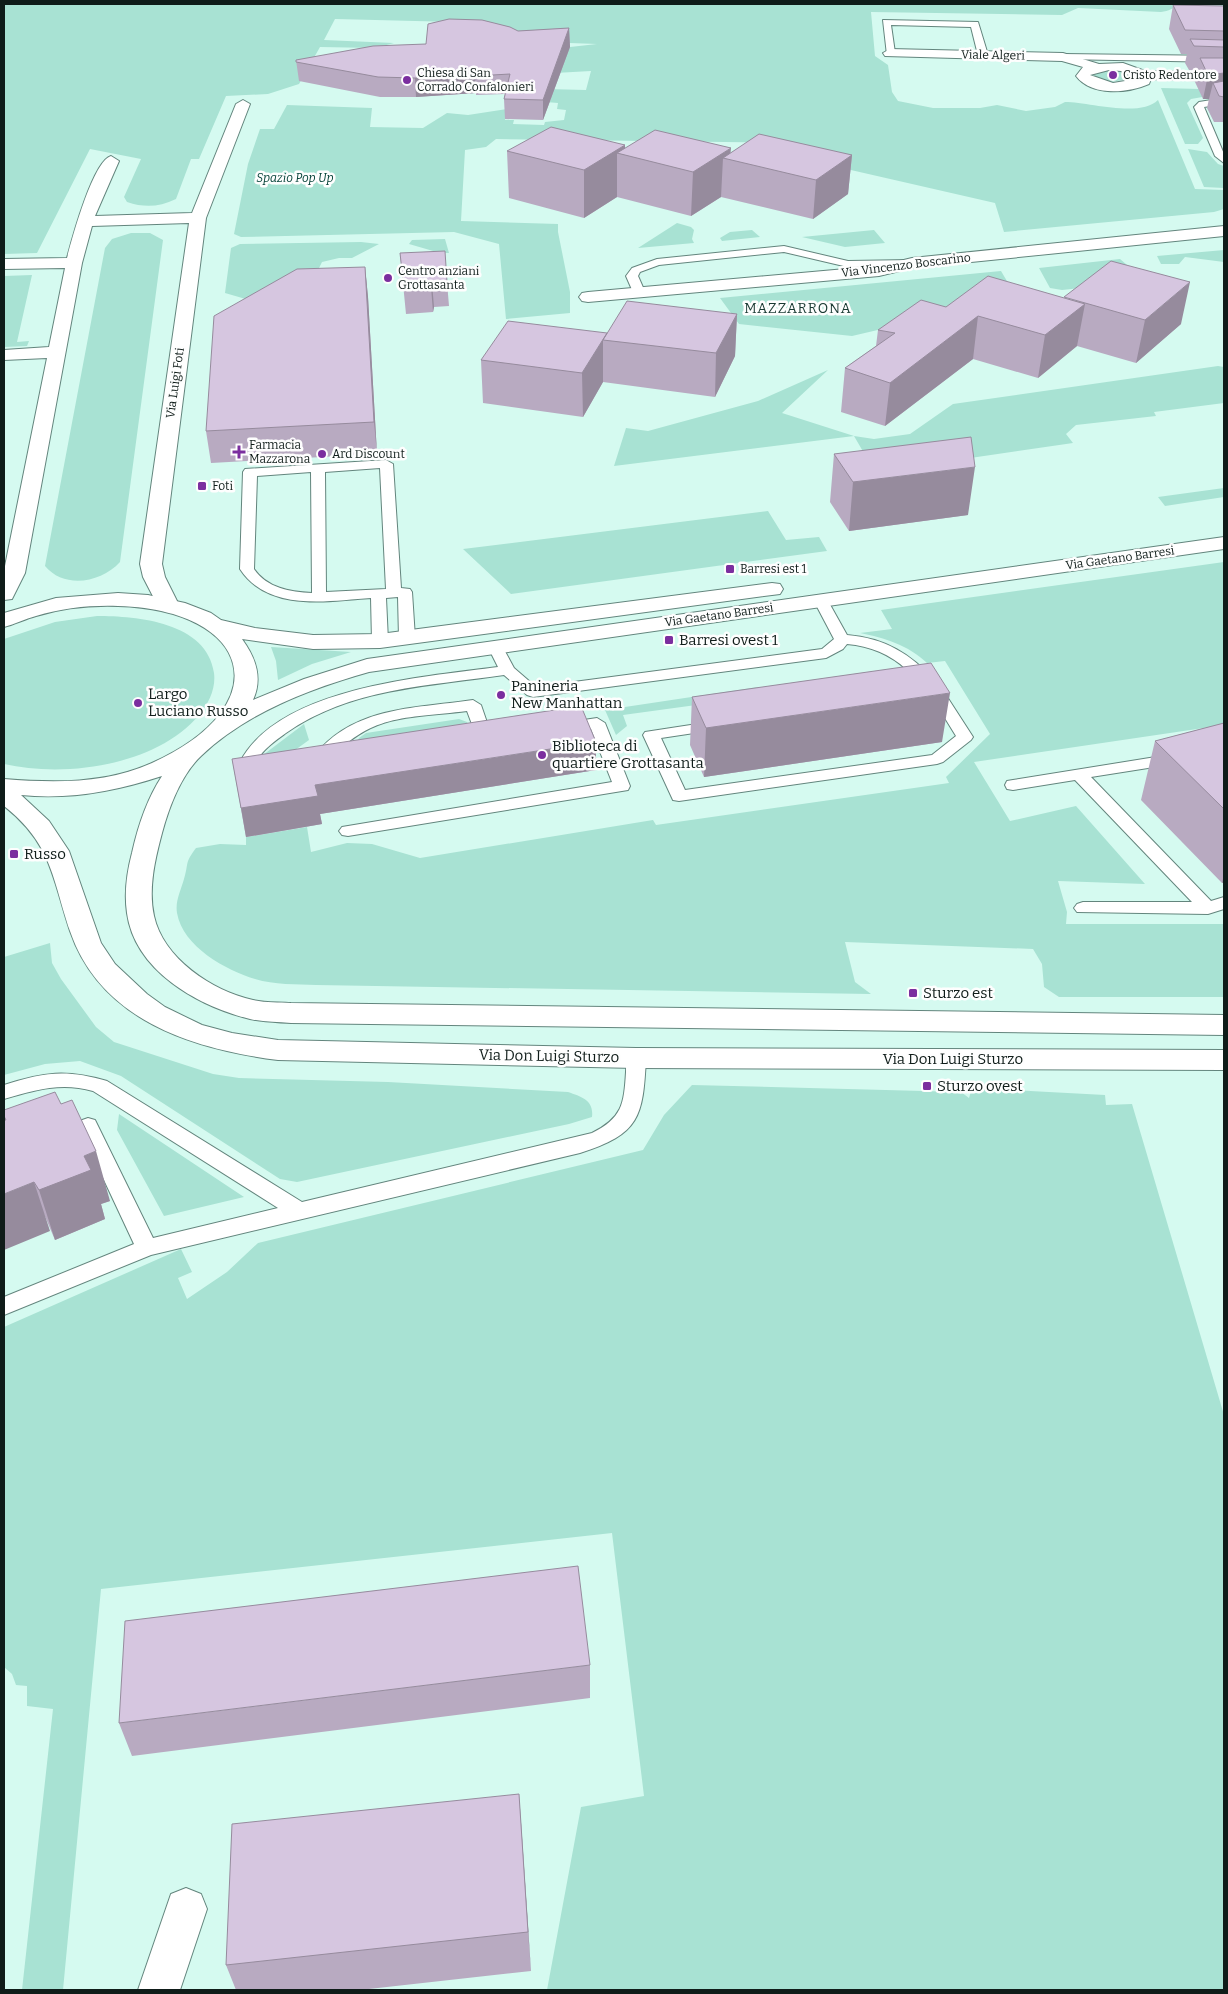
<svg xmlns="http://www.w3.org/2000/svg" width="1228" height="1994" viewBox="0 0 1228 1994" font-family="Bitter,serif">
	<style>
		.green { fill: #a8e2d3 }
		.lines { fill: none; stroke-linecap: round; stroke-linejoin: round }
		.service-casing { stroke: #63857d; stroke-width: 2 }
		.minor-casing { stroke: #63857d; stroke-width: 2 }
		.tertiary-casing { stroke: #63857d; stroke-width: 2 }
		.service { fill: #fff; fill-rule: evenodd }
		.minor { fill: #fff; fill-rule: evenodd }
		.tertiary { fill: #fff; fill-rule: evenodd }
		.wall { fill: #b8aac1 }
		.shaded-wall { fill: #968b9d }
		.building { fill: #d6c6e0; stroke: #968b9d }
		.poi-dot { fill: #7b2e9f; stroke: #fefefe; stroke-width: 2 }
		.labels { text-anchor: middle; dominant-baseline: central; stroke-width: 5; stroke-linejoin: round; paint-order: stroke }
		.far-street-label { font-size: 12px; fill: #0f1c19; stroke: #fefefe }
		.far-poi-label { font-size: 12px; fill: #0f1c19; stroke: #fefefe; text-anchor: start }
		.far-park-label { font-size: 12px; font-style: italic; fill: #064339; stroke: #fefefe }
		.far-neighbourhood-label { font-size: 14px; letter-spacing: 1px; fill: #193932; stroke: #fefefe }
		.poi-label { font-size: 15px; fill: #0f1c19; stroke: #fefefe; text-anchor: start }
		.street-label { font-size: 15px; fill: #0f1c19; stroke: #fefefe }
	</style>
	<rect width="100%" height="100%" fill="#d5faf0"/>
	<path class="green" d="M 4,4 L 1224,4 L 1224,12 C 1213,7 1192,0 1180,5 C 1173,8 1169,11 1161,12 L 1078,8 L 1062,15 L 871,12 L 875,56 L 888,65 L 892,92 L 898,101 L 933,108 L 980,108 L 997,105 L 1026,111 L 1055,107 L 1065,102 C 1089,102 1140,118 1158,100 L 1195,189 L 1224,190 L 1224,209 L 1214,212 L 1004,232 L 995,203 L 781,154 L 799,143 L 496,139 L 486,147 L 465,150 L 461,221 L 558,224 L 558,232 L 570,292 L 570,313 L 506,319 L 499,244 L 454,232 L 241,237 L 234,234 L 248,164 L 260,129 L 274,129 L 287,105 L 372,108 L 370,127 L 423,128 L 447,113 L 468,115 L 507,109 L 505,120 L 514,120 L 513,124 L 544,125 L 545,122 L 564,120 L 566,110 L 557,109 L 558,103 L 546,102 L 551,100 L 546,89 L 586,90 L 591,71 L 555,73 L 570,47 L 597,44 L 489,40 L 495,23 L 335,19 L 324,40 L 394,43 L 375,48 L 320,47 L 299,84 L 268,94 L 226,96 L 199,159 L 191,159 L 176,199 C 159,207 145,208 127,202 L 124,197 L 141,159 L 90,149 L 37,253 L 4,254 Z
		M 1109,70 L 1124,72 L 1131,77 L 1130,79 L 1110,82 L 1094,76 L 1098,71 Z
		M 1161,88 L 1200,89 L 1214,95 L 1191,99 L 1187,103 L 1203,138 L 1198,144 L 1185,144 Z
		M 1188,149 L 1207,152 L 1218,164 L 1224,166 L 1224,188 L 1204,187 Z
		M 677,223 L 691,227 L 694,230 L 692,239 L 694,243 L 638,248 Z
		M 752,230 L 760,237 L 722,241 L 720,238 L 730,232 Z
		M 874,230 L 885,243 L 845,247 L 802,237 Z
		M 131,233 L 150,233 L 163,240 L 120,562 C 101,583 64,589 45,566 L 105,248 L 112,239 Z
		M 445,239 L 449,253 L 440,253 L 409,244 L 412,240 Z
		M 361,242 L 379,244 L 352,258 L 339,258 L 322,262 L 319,268 L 323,273 L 266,305 L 225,293 L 231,248 L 240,244 Z
		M 1224,250 L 1224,262 L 1185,257 L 1179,264 L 1161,264 L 1157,256 Z
		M 1120,259 L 1146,281 L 1062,290 L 1050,288 L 1039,268 Z
		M 1001,271 L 1014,293 L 899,325 L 852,336 L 739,324 L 720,298 Z
		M 32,275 L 17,342 L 29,341 L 27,346 L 4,347 L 4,276 Z
		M 1218,366 L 1224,367 L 1224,403 L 1154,412 L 1156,416 L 1076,425 L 1066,434 L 1073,443 L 875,472 L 854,436 L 614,466 L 626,428 L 648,431 L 758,401 L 828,370 L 782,413 L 854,436 L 874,439 L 910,434 L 953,404 Z
		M 1224,488 L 1224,497 L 1165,506 L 1158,497 Z
		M 768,511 L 786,540 L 819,537 L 827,551 L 511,594 L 463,549 Z
		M 1224,562 L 1224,725 L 974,762 L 1010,821 L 1076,806 L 1145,884 L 1058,881 L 1067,912 L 1066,924 L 1224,924 L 1224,997 L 1059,997 L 1044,987 L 1042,964 L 1033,949 L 845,942 L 855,982 L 871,994 L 316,985 C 297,984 274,985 255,979 C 226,970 183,947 177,913 C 175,901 181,890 184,879 C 189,863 184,864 196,848 L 220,844 L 246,845 L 246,837 L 307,827 L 311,852 L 347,843 L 372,844 L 420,858 L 653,820 L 656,825 L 949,783 L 946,777 L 990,734 L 945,661 L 927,663 C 908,645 885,638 860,633 L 892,629 L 881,610 Z
		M 97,616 C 137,616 207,622 214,673 C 216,688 209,703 199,715 C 156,766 65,778 4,764 L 4,639 L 55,622 Z
		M 271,647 L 351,652 L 312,664 L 278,680 L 276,661 Z
		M 758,687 L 762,696 L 623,715 L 627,726 L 616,735 L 605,710 Z
		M 459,719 L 467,722 L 469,726 L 357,742 L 359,738 L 366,733 Z
		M 304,724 L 309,740 L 291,753 L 263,755 Z
		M 50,943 L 52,963 L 61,979 L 96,1027 L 114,1042 L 213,1074 L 239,1078 L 388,1082 L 568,1092 C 582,1097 594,1100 592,1117 L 569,1124 L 297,1182 L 280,1179 L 121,1076 L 80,1061 L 45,1064 L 4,1075 L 4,957 Z
		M 692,1085 L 961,1092 L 969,1098 L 972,1088 L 1105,1095 L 1106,1105 L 1132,1104 L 1224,1415 L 1224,1990 L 547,1990 L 581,1807 L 644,1796 L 612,1533 L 101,1589 L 63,1990 L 22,1990 L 53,1709 L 27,1706 L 27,1686 L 16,1685 L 12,1674 L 4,1667 L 4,1327 L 181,1249 L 192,1272 L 178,1278 L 187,1299 L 227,1272 L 258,1243 L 643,1150 L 664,1115 Z
		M 119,1114 L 244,1197 L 164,1216 L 117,1130 Z"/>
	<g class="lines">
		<defs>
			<path id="service" d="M 883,20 L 978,22 L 988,55 L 983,58 L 978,55 L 971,27 L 891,25 L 895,53 L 887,55 Z
				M 1063,54 L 1224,56 L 1224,62 L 1060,59 L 1058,57 Z
				M 1224,98 L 1224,104 L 1204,107 L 1224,154 L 1224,163 L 1215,156 L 1194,107 L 1199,102 Z
				M 784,246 L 848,261 L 912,260 L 918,263 L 912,266 L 848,267 L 784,252 L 659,265 L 640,272 L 638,276 L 645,292 L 639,295 L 633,292 L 626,276 L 632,268 L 657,259 Z
				M 386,460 L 393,464 L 401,588 L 410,589 L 412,592 L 415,638 L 412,641 L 402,641 L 399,638 L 398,597 L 386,598 L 388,641 L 380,646 L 372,641 L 371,598 C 327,601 268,612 240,569 L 243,472 L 245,469 ZM 380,468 L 386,589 L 326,592 L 325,472 ZM 311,472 L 312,593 C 290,592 267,588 254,569 L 257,476 Z
				M 821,597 L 828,601 L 847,635 C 885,638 911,654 936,682 L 938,685 L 936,687 L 942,689 L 973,737 L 971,740 L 943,762 L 937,764 L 679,801 L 673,800 L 643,735 L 645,732 L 926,689 C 919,684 913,676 907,670 C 890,654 870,646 847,644 L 843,649 L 826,658 L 533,697 L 527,695 L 504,675 C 429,686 350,688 286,733 C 275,741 263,749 256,762 L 259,768 L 266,769 L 268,773 L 266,777 L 254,779 L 248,778 L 240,762 C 279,687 424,677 498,667 L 488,647 L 496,642 L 501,644 L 514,668 L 536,687 L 822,649 L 834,639 L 814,601 ZM 932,697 L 956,736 L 932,755 L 685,790 L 661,738 Z
				M 473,700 L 481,705 L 493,740 L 491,743 L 479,743 L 467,711 C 402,719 369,713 323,767 L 311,767 L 309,763 C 348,706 412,709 473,700 Z
				M 597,718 L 605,723 L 630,786 L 628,790 L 348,836 L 342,835 L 339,831 L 342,827 L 612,782 L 591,729 L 564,733 L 556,728 L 564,723 Z
				M 1224,746 L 1224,756 L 1091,777 L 1211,901 L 1224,897 L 1224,909 L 1208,914 L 1077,912 L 1074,908 L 1077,904 L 1083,902 L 1192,902 L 1075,780 L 1013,790 L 1007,789 L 1005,785 L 1007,781 L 1013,780 Z
				M 636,1051 L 643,1053 L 646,1058 C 643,1117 640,1134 580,1153 L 151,1255 L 4,1315 L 4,1297 L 134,1244 L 83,1135 L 61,1143 L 54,1140 L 51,1135 L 54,1130 L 88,1118 L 95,1120 L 153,1238 L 278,1208 L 93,1091 C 61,1082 35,1090 4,1099 L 4,1085 C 43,1072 67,1069 107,1081 L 302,1202 L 592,1133 C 622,1118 624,1105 626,1072 C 626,1065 626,1059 629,1053 Z"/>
			<path id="minor" d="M 890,49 L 1063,53 L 1099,64 L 1123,63 L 1145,71 L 1224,73 L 1224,81 L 1151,79 L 1149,84 C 1128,93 1092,97 1076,76 L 1083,67 L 1062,61 L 885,56 L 883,53 ZM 1109,70 L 1121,71 L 1137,79 L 1113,83 L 1090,75 Z
				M 243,100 L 250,104 L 206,218 L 162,564 L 165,577 L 179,605 L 176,610 L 168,611 L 160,610 L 143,577 L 140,564 L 189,223 L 92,226 L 82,263 L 25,573 L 12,599 L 4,600 L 4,571 L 47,358 L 4,360 L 4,350 L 49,347 L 65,268 L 4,269 L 4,259 L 67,258 C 72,239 93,161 111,156 L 119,161 L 95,216 L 192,213 L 236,104 Z
				M 1224,226 L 1224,236 L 912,268 L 879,276 L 588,302 L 582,301 L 579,297 L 582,293 L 588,292 L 879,266 L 912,258 Z
				M 186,1888 L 201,1894 L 207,1909 L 180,1990 L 138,1990 L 171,1894 Z"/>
			<path id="tertiary" d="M 1224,537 L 1224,549 L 369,672 C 309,689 246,713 201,756 C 181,775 169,807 162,833 C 155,859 148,889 154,916 C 163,958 212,991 253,1000 C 266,1003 278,1002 291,1003 L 1224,1015 L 1224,1035 L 291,1023 C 277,1022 263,1022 250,1019 C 198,1006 135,971 127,913 C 124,893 127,872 132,853 C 138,826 147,799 162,776 C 117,791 69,800 21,795 L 49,821 L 69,851 L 101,943 L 115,964 L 147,994 L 165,1007 L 202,1025 L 232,1033 L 278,1040 L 636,1048 L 1224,1050 L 1224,1070 L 636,1068 L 278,1060 C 193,1049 101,1021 70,931 C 52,877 52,844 4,806 L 4,779 C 54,783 106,784 152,763 C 280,705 252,610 118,606 C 91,605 62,608 36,616 C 25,619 15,624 4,627 L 4,613 L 56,598 L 118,593 L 148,595 L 185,603 L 211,613 L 221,620 L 255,628 L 313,635 L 380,634 L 772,583 L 780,584 L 783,589 L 780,594 L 772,595 L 380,648 L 313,649 L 242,639 C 256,658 263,678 253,700 L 304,679 L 367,659 Z"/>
		</defs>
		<use href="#service" class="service-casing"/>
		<use href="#minor" class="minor-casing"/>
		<use href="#tertiary" class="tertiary-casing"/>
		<use href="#service" class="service"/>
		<use href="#minor" class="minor"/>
		<use href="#tertiary" class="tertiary"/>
	</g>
	<path class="wall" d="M 1173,5 L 1224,6 L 1224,122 L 1214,122 L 1207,108 L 1209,99 L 1203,99 L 1195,82 L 1197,71 L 1189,70 L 1185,63 L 1187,54 L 1181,54 L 1169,29 Z
		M 569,28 L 570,47 L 543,120 L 505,119 L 504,99 L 505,94 L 476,95 L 476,93 L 416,97 L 380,97 L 299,81 L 296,60 L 426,44 L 518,31 Z
		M 625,148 L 730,153 L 852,155 L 848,194 L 813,219 L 721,197 L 691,216 L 617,197 L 584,218 L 509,198 L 507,151 Z
		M 400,253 L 447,282 L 449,306 L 434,307 L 433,312 L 406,314 Z
		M 365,267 L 368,297 L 377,454 L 211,463 L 206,431 Z
		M 1064,298 L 1181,324 L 1136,363 L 1077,346 L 1038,378 L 973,359 L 885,426 L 841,412 L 845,368 L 876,346 L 878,330 L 946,307 Z
		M 737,314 L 735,356 L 715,397 L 603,382 L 583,417 L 483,403 L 481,360 L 607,333 Z
		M 834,454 L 968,515 L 849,531 L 830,502 Z
		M 692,697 L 942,742 L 704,777 L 690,745 Z
		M 1224,723 L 1224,882 L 1222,883 L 1141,800 L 1155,741 Z
		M 232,759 L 596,770 L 320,814 L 322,824 L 246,837 Z
		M 4,1110 L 110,1201 L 101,1204 L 105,1219 L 55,1240 L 4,1120 Z
		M 590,1665 L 590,1698 L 132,1756 L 119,1723 Z
		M 519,1794 L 531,1971 L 360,1990 L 236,1990 L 226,1965 Z"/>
	<path class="shaded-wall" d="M 569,28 L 570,47 L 543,120 L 543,100 Z
		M 476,73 L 475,76 L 476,93 L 416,97 L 415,78 Z
		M 1224,73 L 1224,97 L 1213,83 L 1209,99 L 1203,99 L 1208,75 Z
		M 625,145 L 625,155 L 617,153 L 617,197 L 584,218 L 584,170 Z
		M 731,148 L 730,159 L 723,158 L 721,197 L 691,216 L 693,172 Z
		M 852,155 L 848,194 L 813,219 L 816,180 Z
		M 365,267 L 368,297 L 377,454 L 374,422 Z
		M 1190,282 L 1181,324 L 1136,363 L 1145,320 Z
		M 432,283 L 434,307 L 433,312 L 431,287 Z
		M 1085,304 L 1077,346 L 1038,378 L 1045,335 Z
		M 737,314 L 735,356 L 715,397 L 716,353 Z
		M 978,316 L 973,359 L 885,426 L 890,383 Z
		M 607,333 L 603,340 L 603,382 L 583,417 L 582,373 Z
		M 975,467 L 968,515 L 849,531 L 853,482 Z
		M 950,693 L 942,742 L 704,777 L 706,728 Z
		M 596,742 L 596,770 L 320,814 L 322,824 L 246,837 L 241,808 L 315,785 Z
		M 1224,875 L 1224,882 L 1222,883 Z
		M 96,1151 L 110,1201 L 101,1204 L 105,1219 L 55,1240 L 39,1190 L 84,1156 Z
		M 34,1182 L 50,1231 L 4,1250 L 4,1194 Z
		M 519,1794 L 522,1836 L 531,1971 L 528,1932 Z"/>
	<path class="building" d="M 1173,5 L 1224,6 L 1224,31 L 1185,30 Z
		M 449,19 L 482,20 L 510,27 L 518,31 L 569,28 L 543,100 L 504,99 L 510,74 L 475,76 L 476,73 L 415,78 L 378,77 L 296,62 L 296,60 L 373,46 L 426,44 L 428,24 Z
		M 1190,39 L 1224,40 L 1224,47 L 1194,46 Z
		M 1200,58 L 1224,58 L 1224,73 L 1208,75 Z
		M 1224,81 L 1224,97 L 1219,96 L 1213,83 Z
		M 551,127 L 625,145 L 584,170 L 507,151 Z
		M 655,130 L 731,148 L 693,172 L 617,153 Z
		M 759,134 L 852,155 L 816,180 L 723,158 Z
		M 445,251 L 447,282 L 432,283 L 431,287 L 404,289 L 400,253 Z
		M 1111,261 L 1190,282 L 1145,320 L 1064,297 Z
		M 365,267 L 374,422 L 206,431 L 214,316 L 297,269 Z
		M 988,276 L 1085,304 L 1045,335 L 978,316 L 890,383 L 845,368 L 895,333 L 878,330 L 921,300 L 946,307 Z
		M 627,301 L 737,314 L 716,353 L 603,340 Z
		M 508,321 L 607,333 L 582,373 L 481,360 Z
		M 971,437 L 975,467 L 853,482 L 834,454 Z
		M 931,663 L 950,693 L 706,728 L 692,697 Z
		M 581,706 L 596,742 L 315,785 L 318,796 L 241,808 L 232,759 Z
		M 1224,723 L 1224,809 L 1155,741 Z
		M 55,1092 L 61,1104 L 72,1100 L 96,1151 L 84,1156 L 91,1170 L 39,1190 L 34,1182 L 4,1194 L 4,1120 L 6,1120 L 4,1116 L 4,1110 Z
		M 578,1566 L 590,1665 L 119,1723 L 125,1621 Z
		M 519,1794 L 528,1932 L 226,1965 L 232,1824 Z"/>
	<g class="poi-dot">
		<circle cx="1113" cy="75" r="5"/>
		<circle cx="407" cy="80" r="5"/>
		<circle cx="388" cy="278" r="5"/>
		<path d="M236.5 444.5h5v5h5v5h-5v5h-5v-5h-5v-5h5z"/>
		<circle cx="322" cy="454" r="5"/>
		<rect x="197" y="481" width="10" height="10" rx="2.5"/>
		<rect x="725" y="564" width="10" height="10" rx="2.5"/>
		<rect x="664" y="635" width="10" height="10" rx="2.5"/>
		<circle cx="501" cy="695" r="5"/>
		<circle cx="138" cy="703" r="5"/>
		<circle cx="542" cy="755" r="5"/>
		<rect x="9" y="849" width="10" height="10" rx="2.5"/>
		<rect x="908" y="988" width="10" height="10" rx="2.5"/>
		<rect x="922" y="1081" width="10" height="10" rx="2.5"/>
	</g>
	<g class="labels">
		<g class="far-street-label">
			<text transform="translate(993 55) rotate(1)">Viale Algeri</text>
			<text transform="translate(906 265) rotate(-7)">Via Vincenzo Boscarino</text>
			<text transform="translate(175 383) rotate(-82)">Via Luigi Foti</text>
			<text transform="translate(1120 558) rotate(-8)">Via Gaetano Barresi</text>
			<text transform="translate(719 615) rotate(-8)">Via Gaetano Barresi</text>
		</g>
		<g class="far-poi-label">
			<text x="417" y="73">Chiesa di San<tspan x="417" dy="14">Corrado Confalonieri</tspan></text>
			<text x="1123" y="75">Cristo Redentore</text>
			<text x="398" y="271">Centro anziani<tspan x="398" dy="14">Grottasanta</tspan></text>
			<text x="249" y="445">Farmacia<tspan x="249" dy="14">Mazzarona</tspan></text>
			<text x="332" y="454">Ard Discount</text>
			<text x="212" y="486">Foti</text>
			<text x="740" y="569">Barresi est 1</text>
		</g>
		<g class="far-park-label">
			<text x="295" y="178">Spazio Pop Up</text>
		</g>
		<g class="far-neighbourhood-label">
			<text x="798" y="308">MAZZARRONA</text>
		</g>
		<g class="poi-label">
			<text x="679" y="640">Barresi ovest 1</text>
			<text x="511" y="686">Panineria<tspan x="511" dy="17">New Manhattan</tspan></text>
			<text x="148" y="694">Largo<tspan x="148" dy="17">Luciano Russo</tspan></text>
			<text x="552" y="746">Biblioteca di<tspan x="552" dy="17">quartiere Grottasanta</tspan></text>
			<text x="24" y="854">Russo</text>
			<text x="923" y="993">Sturzo est</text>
			<text x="937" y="1086">Sturzo ovest</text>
		</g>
		<g class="street-label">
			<text transform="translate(549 1056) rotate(1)">Via Don Luigi Sturzo</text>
			<text x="953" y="1059">Via Don Luigi Sturzo</text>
		</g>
	</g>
	<rect width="1228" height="1994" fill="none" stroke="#0f1c19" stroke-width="10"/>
</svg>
